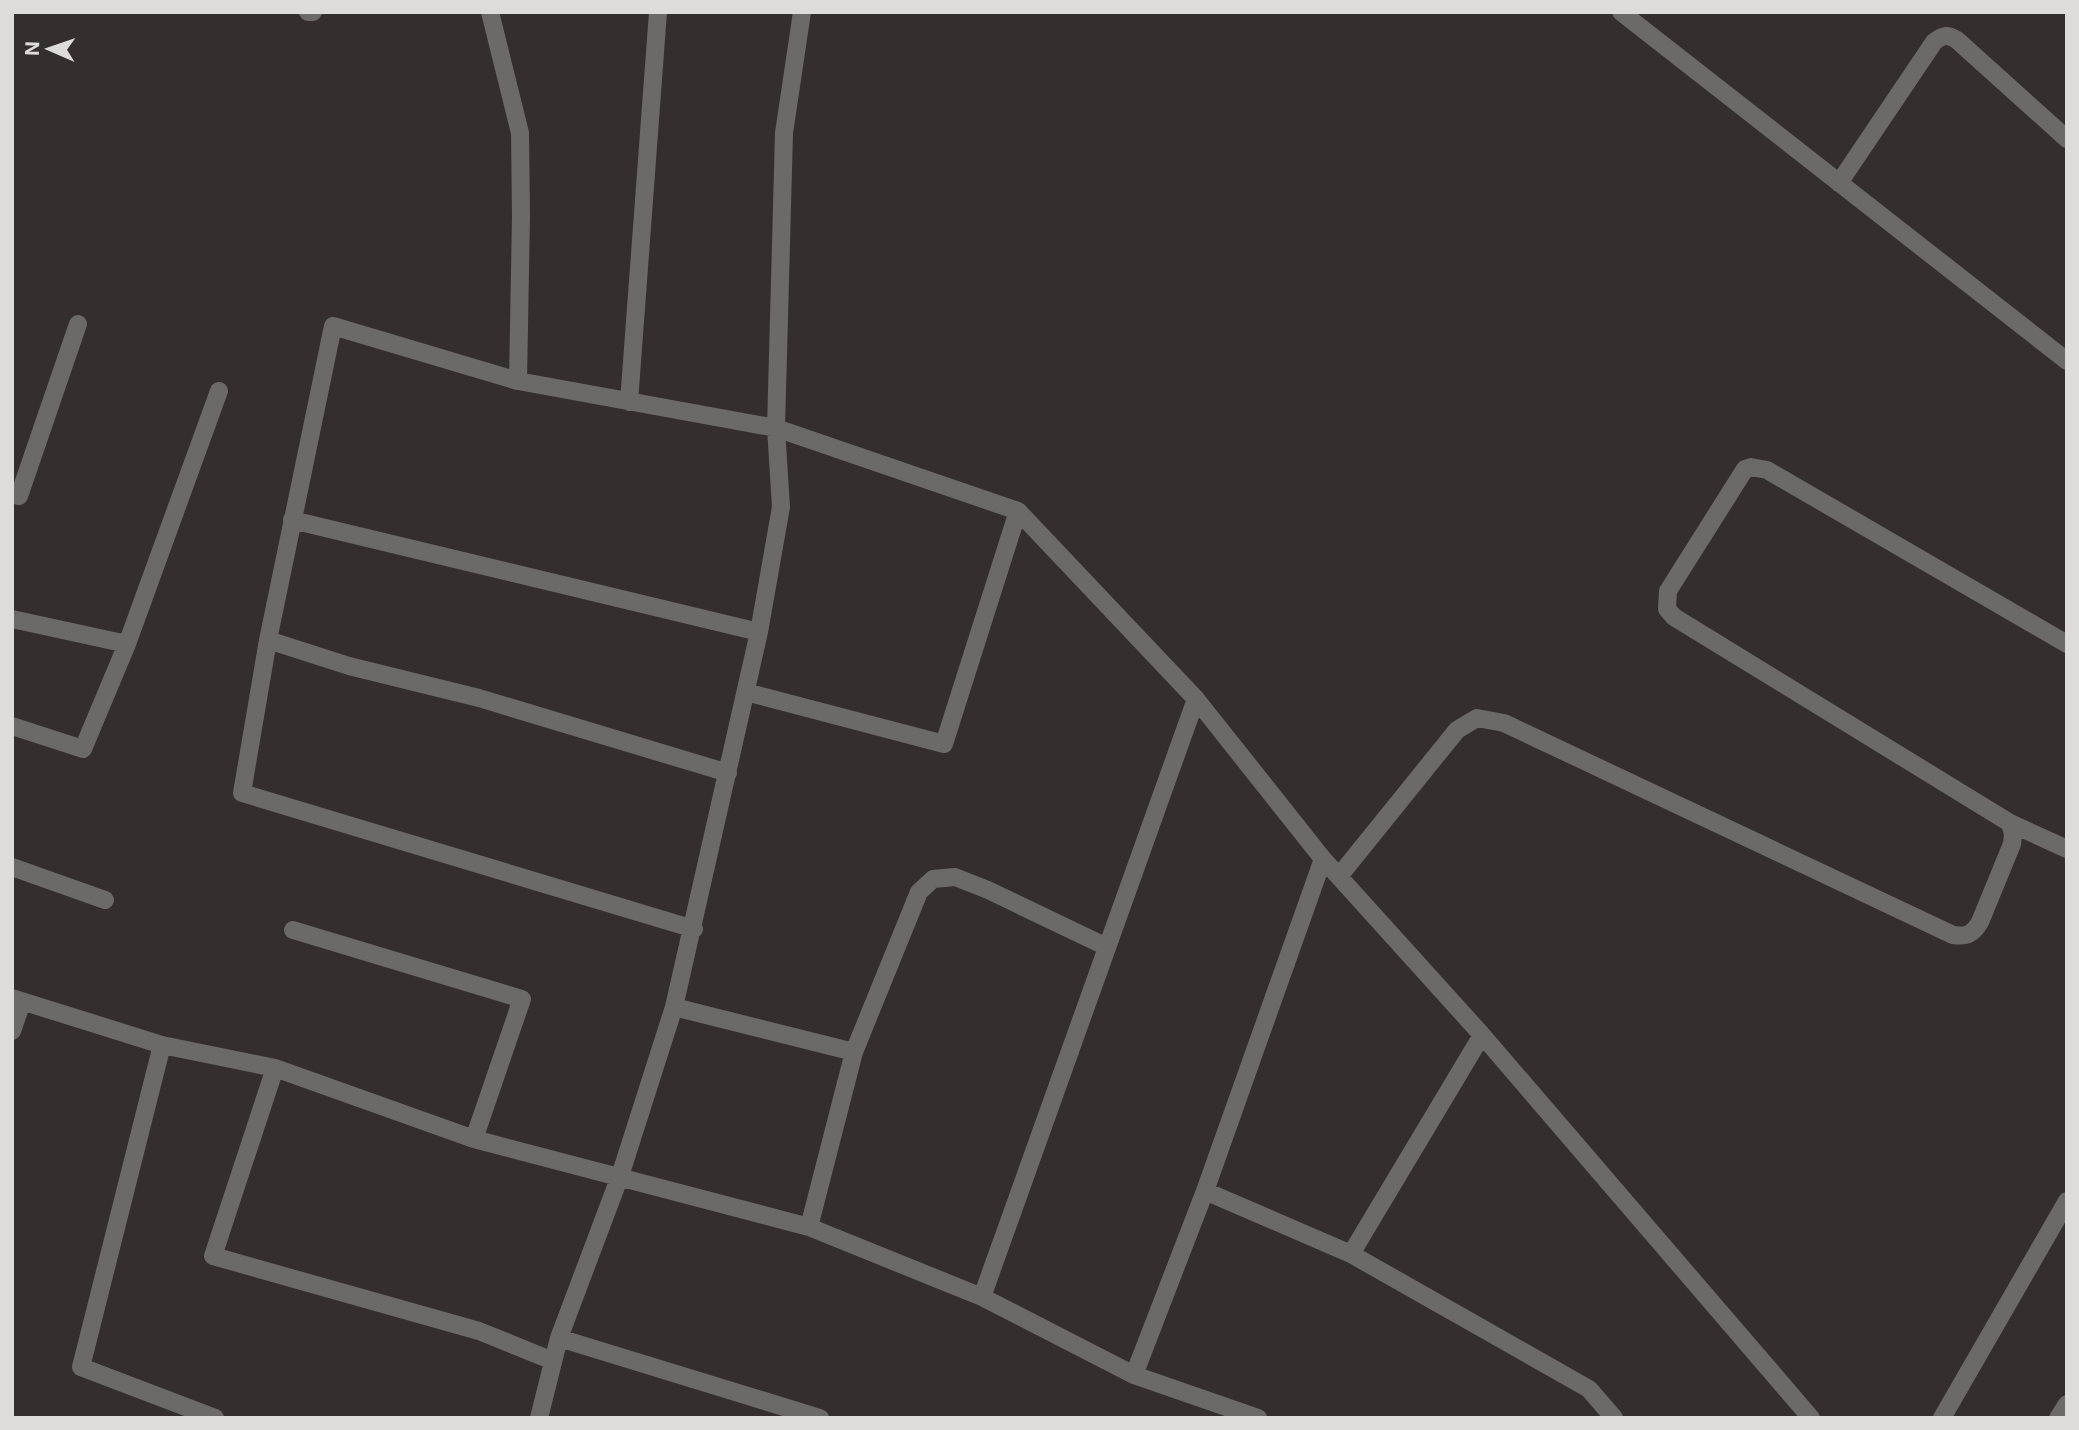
<svg xmlns="http://www.w3.org/2000/svg" width="2079" height="1430" viewBox="0 0 2079 1430" font-family="Inter,sans-serif">
	<style>
		.lines { fill: none; stroke-linecap: round; stroke-linejoin: round }
		.minor { stroke: #6c6969; stroke-width: 18 }
	</style>
	<rect width="100%" height="100%" fill="#342f2e"/>
	<g class="lines">
		<path class="minor" d="M 308,12 L 313,12
			M 490,12 L 520,133 L 521,216 L 518,381
			M 1621,12 L 2067,361
			M 1839,183 L 1934,42 C 1943,35 1947,34 1957,40 L 2067,139
			M 629,402 L 658,12
			M 12,494 L 19,496 L 78,324
			M 292,520 L 759,632
			M 12,619 L 127,644
			M 268,640 L 349,666 L 479,698 L 728,773
			M 746,692 L 944,744 L 1018,511
			M 12,726 L 83,749 L 127,644 L 219,391
			M 2010,823 L 2067,849
			M 12,867 L 105,900
			M 1340,875 L 1457,730 L 1477,718 L 1504,723 L 1953,935 C 1967,937 1973,934 1980,922 L 2012,844 L 2013,834 L 2010,823 L 1674,617 L 1667,609 L 1668,591 L 1745,469 L 1751,467 L 1767,470 L 2067,644
			M 694,929 L 242,793 L 268,640 L 333,326 L 518,381 L 776,428 L 1018,511 L 1196,699 L 1323,859 L 1482,1035 L 1811,1418
			M 293,930 L 522,999 L 474,1139
			M 12,998 L 162,1045 L 275,1068 L 474,1139 L 809,1227 L 854,1052 L 919,892 L 933,879 L 955,877 L 988,890 L 1107,947
			M 674,1007 L 854,1052
			M 12,1031 L 22,1002
			M 162,1045 L 81,1367 L 215,1418
			M 275,1068 L 213,1256 L 479,1331 L 553,1361
			M 1205,1191 L 1351,1254 L 1589,1389 L 1614,1418
			M 809,1227 L 982,1297 L 1134,1375 L 1258,1418
			M 1351,1254 L 1482,1035
			M 982,1297 L 1196,699
			M 559,1338 L 820,1418
			M 1134,1375 L 1205,1191 L 1323,859
			M 539,1418 L 559,1338 L 620,1176 L 674,1007 L 759,632 L 781,507 L 776,428 L 784,133 L 802,12
			M 1942,1418 L 2067,1201
			M 2058,1418 L 2067,1404"/>
	</g>
	<rect width="2079" height="1430" fill="none" stroke="#dedbda" stroke-width="28"/>
	<g transform="translate(49 49) rotate(272)" stroke="#342f2e" stroke-width="5" paint-order="stroke">
	<path d="M0-5L12 26L0 18L-12 26Z" fill="#dedbda"/>
	<text y="-10" font-size="19" font-weight="bold" text-anchor="middle" fill="#dedbda">N</text>
	</g>
</svg>
